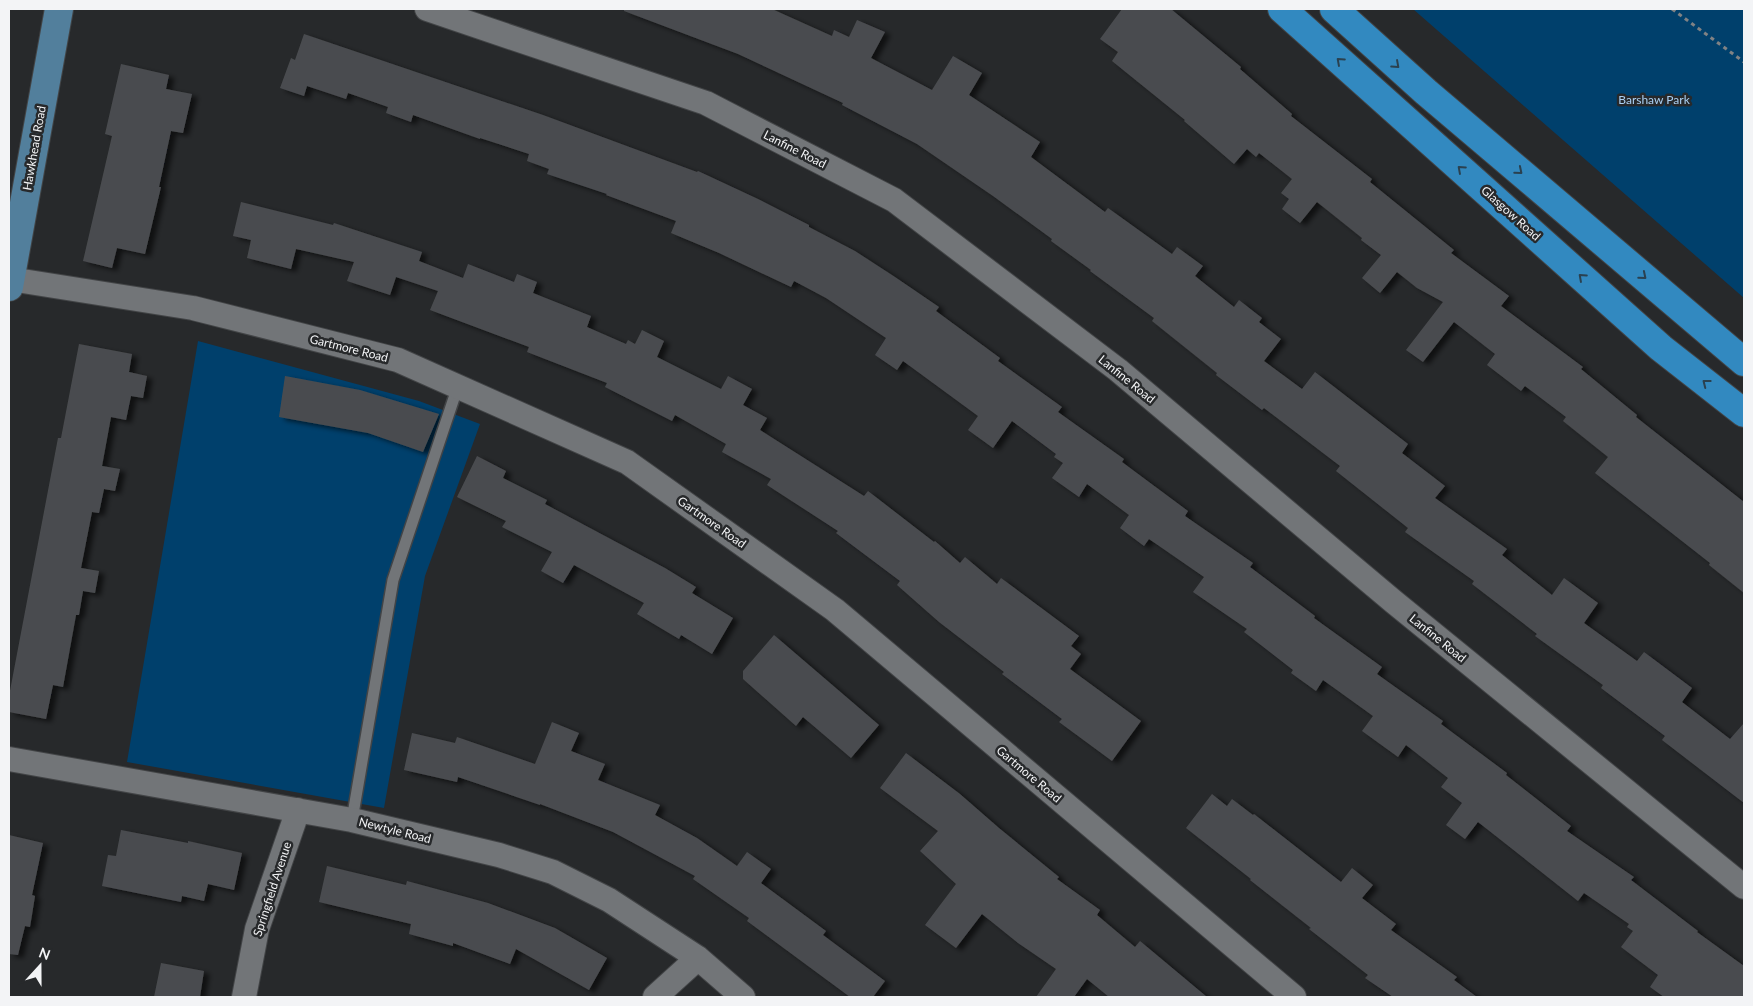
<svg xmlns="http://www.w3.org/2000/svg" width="1753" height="1006" viewBox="0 0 1753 1006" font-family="Lato,sans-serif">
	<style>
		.green { fill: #00406c }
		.building { fill: #4a4c4f; filter: url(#shadow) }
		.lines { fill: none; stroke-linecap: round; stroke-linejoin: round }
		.lane-casing { stroke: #424446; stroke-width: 14 }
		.street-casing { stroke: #424446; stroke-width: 26 }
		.secondary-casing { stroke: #424446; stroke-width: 30 }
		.primary-casing { stroke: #424446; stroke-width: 30 }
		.path { stroke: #808284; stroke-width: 3; stroke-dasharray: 4 4; stroke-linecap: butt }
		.lane { stroke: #727578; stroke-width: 11 }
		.street { stroke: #727578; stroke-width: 24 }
		.secondary { stroke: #527f9c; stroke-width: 28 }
		.primary { stroke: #3289c0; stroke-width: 28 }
		.oneway { stroke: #2a4150 }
		.labels { text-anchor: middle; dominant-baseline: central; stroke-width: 5; stroke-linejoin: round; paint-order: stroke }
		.park-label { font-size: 12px; fill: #aad0f3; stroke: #27292b }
		.street-label { font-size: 12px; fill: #f3f4f6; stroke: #27292b }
	</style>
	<defs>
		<filter id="shadow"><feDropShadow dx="5.5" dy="3" stdDeviation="2.5" flood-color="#0009"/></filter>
	</defs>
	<rect width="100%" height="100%" fill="#27292b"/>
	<path class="green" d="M 1413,9 L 1744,9 L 1744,298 Z
		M 198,341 L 419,401 L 480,424 L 425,576 L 384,808 L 127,762 Z"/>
	<path class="building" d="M 624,9 L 772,9 L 832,36 L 834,30 L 849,37 L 857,20 L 885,32 L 871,58 L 932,90 L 953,56 L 982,73 L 969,95 L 1040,142 L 1031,157 L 1105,212 L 1108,208 L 1172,254 L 1177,247 L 1203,266 L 1195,276 L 1234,307 L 1239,300 L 1262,318 L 1259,322 L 1281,339 L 1264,361 L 1302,389 L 1315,372 L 1408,444 L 1402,453 L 1445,486 L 1435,498 L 1507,549 L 1502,555 L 1552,595 L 1564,578 L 1598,603 L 1584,623 L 1637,661 L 1644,652 L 1692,688 L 1682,702 L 1730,739 L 1744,723 L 1744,803 L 1662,740 L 1665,736 L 1601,688 L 1603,685 L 1535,636 L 1537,634 L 1472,584 L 1474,581 L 1405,532 L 1408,528 L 1336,471 L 1340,466 L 1264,408 L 1262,410 L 1216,375 L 1217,373 L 1152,321 L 1154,318 L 1090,271 L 1091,270 L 1051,241 L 1052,239 L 993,196 L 917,144 L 842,105 L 843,103 L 738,54 L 624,11 Z
		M 1122,9 L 1171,9 L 1241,67 L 1240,69 L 1292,114 L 1291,116 L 1372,179 L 1370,182 L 1454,250 L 1451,253 L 1509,296 L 1501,306 L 1583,367 L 1581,369 L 1637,415 L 1636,417 L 1744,502 L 1744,593 L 1709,565 L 1710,563 L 1595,473 L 1608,457 L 1563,421 L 1566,417 L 1525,386 L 1521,391 L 1487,365 L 1495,354 L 1454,322 L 1423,362 L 1406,350 L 1443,302 L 1417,288 L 1397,272 L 1380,293 L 1362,278 L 1381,255 L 1361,240 L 1362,238 L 1317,202 L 1300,223 L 1282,209 L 1289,199 L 1281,193 L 1292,179 L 1259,153 L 1256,157 L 1247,149 L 1234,164 L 1184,121 L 1185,120 L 1112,61 L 1118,52 L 1100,39 Z
		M 304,34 L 543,115 L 697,172 L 698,171 L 758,199 L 809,225 L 809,227 L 855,251 L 895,277 L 939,307 L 936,311 L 1000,358 L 998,361 L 1062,407 L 1058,412 L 1124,459 L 1122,462 L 1188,511 L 1185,516 L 1253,563 L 1250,567 L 1315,616 L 1314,618 L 1382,667 L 1377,674 L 1443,721 L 1441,724 L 1507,773 L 1506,775 L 1571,826 L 1567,831 L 1634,877 L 1631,880 L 1698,931 L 1697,932 L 1744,966 L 1744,997 L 1664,997 L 1650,987 L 1658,975 L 1621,947 L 1633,931 L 1627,927 L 1629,924 L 1584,893 L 1578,901 L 1478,822 L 1465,839 L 1446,825 L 1462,803 L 1441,787 L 1448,778 L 1406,745 L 1398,757 L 1362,731 L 1373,716 L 1323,680 L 1316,691 L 1291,673 L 1293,670 L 1244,632 L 1247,629 L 1193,592 L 1204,577 L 1149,539 L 1144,546 L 1120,528 L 1129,515 L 1087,484 L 1079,497 L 1052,478 L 1063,463 L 1054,457 L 1056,454 L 1012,421 L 993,448 L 968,430 L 978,416 L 903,361 L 897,370 L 875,355 L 886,338 L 826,298 L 794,281 L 791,287 L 719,253 L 671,233 L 676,221 L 606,195 L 607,194 L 547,174 L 549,169 L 527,161 L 529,154 L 480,138 L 480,139 L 413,115 L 411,122 L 386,113 L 388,107 L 348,93 L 346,99 L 307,86 L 304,96 L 280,88 L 291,58 L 295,60 Z
		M 121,64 L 169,75 L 166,89 L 192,94 L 183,133 L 171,131 L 159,187 L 161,187 L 145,254 L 117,248 L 112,268 L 83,261 L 112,136 L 105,134 Z
		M 241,202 L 333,225 L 334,223 L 422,252 L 419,261 L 463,278 L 468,264 L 514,282 L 517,274 L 537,282 L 533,293 L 591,316 L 587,327 L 626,344 L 628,340 L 635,344 L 642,330 L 664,341 L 657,357 L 721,389 L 728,376 L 752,389 L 743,405 L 767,418 L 760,430 L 864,496 L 868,491 L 934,542 L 935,541 L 960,563 L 965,557 L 997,584 L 1001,578 L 1079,636 L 1071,646 L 1081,654 L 1070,669 L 1141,721 L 1112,761 L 1059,722 L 1062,719 L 1002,674 L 1004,672 L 939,622 L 897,585 L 900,581 L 836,533 L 838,531 L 767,485 L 771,479 L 722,452 L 726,444 L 675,415 L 672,421 L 605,387 L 607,383 L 527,352 L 529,347 L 430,310 L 438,291 L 396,277 L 390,295 L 347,281 L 354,262 L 296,249 L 291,269 L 247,258 L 251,240 L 233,236 Z
		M 79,344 L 132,354 L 129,372 L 147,376 L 143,398 L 131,396 L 126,420 L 111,417 L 102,466 L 120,469 L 115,491 L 104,489 L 99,513 L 92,512 L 81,568 L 99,571 L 95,593 L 83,591 L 79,615 L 76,615 L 63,687 L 53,685 L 46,719 L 9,712 L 9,696 L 58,438 L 61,438 Z
		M 285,376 L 360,390 L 439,414 L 423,452 L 368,433 L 279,417 Z
		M 477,456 L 506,471 L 503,478 L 547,500 L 545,504 L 665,568 L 696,587 L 692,593 L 733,618 L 712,654 L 681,635 L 679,639 L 637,614 L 644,603 L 574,565 L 563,583 L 541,571 L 552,552 L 502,527 L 506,521 L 457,497 Z
		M 774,635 L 879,725 L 851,758 L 803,717 L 796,726 L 743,679 L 743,671 Z
		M 552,722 L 579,733 L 571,751 L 605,764 L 598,780 L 660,805 L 655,815 L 697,838 L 737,866 L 747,852 L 771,869 L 761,883 L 826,931 L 823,935 L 885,981 L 873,997 L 850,997 L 747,921 L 749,918 L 693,879 L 695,876 L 613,832 L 540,804 L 540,805 L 458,777 L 457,782 L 404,770 L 412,733 L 455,743 L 457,737 L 535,764 Z
		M 906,753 L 960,794 L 999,828 L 1059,877 L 1057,879 L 1100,910 L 1097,915 L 1135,947 L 1140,941 L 1207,997 L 1109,997 L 1087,979 L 1074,997 L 1036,997 L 1056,969 L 1018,943 L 982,914 L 956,948 L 925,925 L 956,884 L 920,851 L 938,831 L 880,788 Z
		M 1212,794 L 1227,806 L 1232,799 L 1253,815 L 1254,814 L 1341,882 L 1352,868 L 1373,885 L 1362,898 L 1396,924 L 1391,930 L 1457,977 L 1454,980 L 1477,997 L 1393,997 L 1365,978 L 1368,975 L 1309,929 L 1311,928 L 1250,880 L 1251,879 L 1186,828 Z
		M 121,830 L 188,843 L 188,841 L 242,853 L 234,890 L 208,884 L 204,901 L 182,896 L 181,902 L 102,886 L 108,855 L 116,856 Z
		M 9,835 L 43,843 L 32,895 L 35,896 L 30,927 L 25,926 L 18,955 L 9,954 Z
		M 327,866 L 406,885 L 407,881 L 488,903 L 555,928 L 607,958 L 589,990 L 516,949 L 510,964 L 453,943 L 453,946 L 409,934 L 411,924 L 319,902 Z
		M 161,963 L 204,971 L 200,997 L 154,997 Z"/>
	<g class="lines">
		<defs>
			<path id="lane" d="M 352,820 L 393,580 L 458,386"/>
			<path id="street" d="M 427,9 L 706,103 L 894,200 L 1118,370 L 1394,602 L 1744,887
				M 10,279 L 193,308 L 398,360 L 627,462 L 835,610 L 1294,997
				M 9,759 L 352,820 L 499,855 L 553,872 L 609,900 L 698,958 L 743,997
				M 244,997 L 257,929 L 298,810
				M 655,997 L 698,958"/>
			<path id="secondary" d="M 9,287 L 59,9"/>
			<path id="primary" d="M 1282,9 L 1661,348 L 1744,413
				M 1334,9 L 1426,92 L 1744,362"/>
		</defs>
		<use href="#lane" class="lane-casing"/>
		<use href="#street" class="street-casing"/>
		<use href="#secondary" class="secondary-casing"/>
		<use href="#primary" class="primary-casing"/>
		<path class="path" d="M 1672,9 L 1744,62"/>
		<use href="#lane" class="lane"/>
		<use href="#street" class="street"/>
		<use href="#secondary" class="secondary"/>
		<use href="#primary" class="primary"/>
	</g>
	<defs><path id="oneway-chevron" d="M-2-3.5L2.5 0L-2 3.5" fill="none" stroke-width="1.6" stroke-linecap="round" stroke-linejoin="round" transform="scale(1.25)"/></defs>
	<g class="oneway">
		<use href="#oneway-chevron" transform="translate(1340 61) rotate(-138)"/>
		<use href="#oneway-chevron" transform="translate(1396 65) rotate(42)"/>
		<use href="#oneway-chevron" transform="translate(1461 169) rotate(-138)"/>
		<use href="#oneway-chevron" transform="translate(1519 171) rotate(40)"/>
		<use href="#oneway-chevron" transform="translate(1643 276) rotate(40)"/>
		<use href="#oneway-chevron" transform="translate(1582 277) rotate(-138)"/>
		<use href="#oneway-chevron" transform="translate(1706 383) rotate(-142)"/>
	</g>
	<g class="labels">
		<g class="park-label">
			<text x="1654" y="99">Barshaw Park</text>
		</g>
		<g class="street-label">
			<text transform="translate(34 148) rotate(-80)">Hawkhead Road</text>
			<text transform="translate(795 149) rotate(27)">Lanfine Road</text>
			<text transform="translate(1511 213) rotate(42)">Glasgow Road</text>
			<text transform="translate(349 348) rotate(14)">Gartmore Road</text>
			<text transform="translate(1127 379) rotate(39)">Lanfine Road</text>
			<text transform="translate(712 522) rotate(35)">Gartmore Road</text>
			<text transform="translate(1438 638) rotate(39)">Lanfine Road</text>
			<text transform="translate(1029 774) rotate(40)">Gartmore Road</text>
			<text transform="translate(395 830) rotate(14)">Newtyle Road</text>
			<text transform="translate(272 889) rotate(-72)">Springfield Avenue</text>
		</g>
	</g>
	<rect width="1753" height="1006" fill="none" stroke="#f3f4f6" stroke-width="20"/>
	<g transform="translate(40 966) rotate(21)" stroke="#27292b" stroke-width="4" paint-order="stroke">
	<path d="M0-4L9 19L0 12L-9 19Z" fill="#f3f4f6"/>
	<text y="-8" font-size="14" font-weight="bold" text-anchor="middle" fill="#f3f4f6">N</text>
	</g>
</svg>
